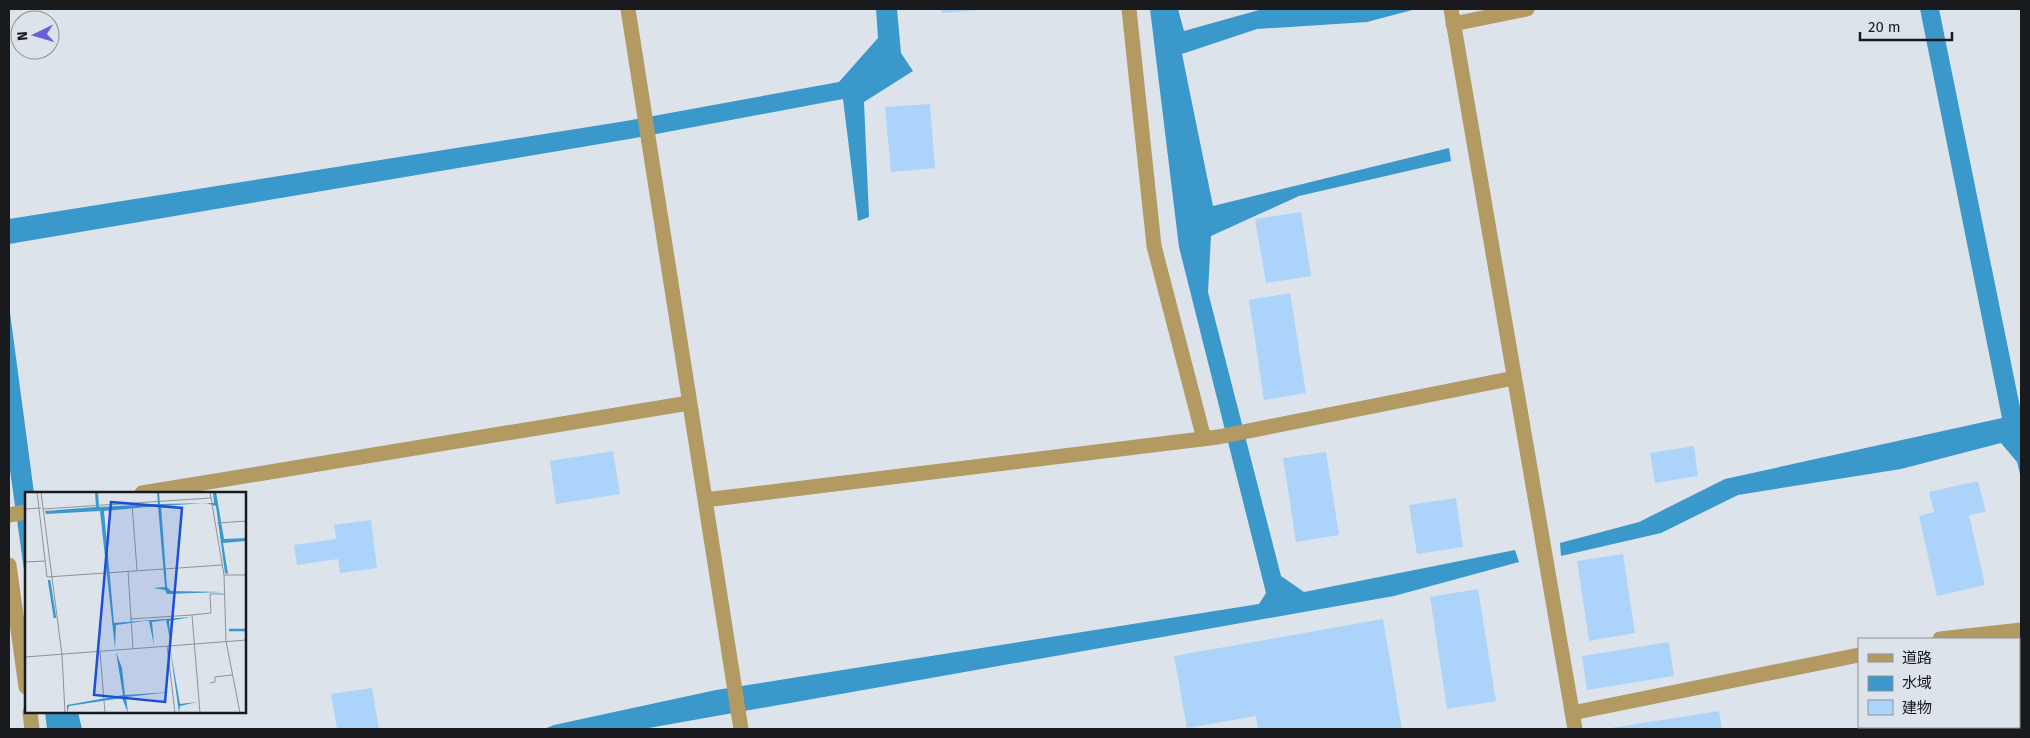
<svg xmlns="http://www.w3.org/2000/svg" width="2030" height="738" viewBox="0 0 2030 738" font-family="'Fira Sans','Noto Sans JP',sans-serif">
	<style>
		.water { fill: #3a98ca }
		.building { fill: #acd4fb }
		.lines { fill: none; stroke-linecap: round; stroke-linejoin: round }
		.minor { stroke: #b39a63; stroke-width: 15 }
		.inset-river { fill: none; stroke: #3a98ca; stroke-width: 2.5 }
		.inset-road { fill: none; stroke: #8e9398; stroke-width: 1 }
		.view { fill: #1d4ed8; fill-opacity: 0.15; stroke: #1d4ed8; stroke-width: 2.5 }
		.inset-edge { fill: none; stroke: #181a1d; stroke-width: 2.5 }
	</style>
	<rect width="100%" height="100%" fill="#dde3ea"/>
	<path class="water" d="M 876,9 L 897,9 L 901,53 L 913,71 L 864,102 L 869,217 L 858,221 L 843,99 L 635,138 L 9,244 L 9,219 L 626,121 L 839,82 L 878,38 Z
		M 1150,9 L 1178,9 L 1184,31 L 1259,10 L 1273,9 L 1416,9 L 1367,22 L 1257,29 L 1182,54 L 1213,206 L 1449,148 L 1451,161 L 1299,196 L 1211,236 L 1208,292 L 1281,576 L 1304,592 L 1515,550 L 1519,562 L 1394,596 L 643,729 L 544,729 L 554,725 L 716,690 L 1259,604 L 1266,593 L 1179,247 Z
		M 1920,9 L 1939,9 L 2021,412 L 2021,478 L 2017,462 L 2001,443 L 1901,469 L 1738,495 L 1661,533 L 1561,556 L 1560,543 L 1639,522 L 1725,479 L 2002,418 Z
		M 9,305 L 34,493 L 26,493 L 26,584 L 9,463 Z
		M 45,712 L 78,712 L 82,729 L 47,729 Z"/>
	<path class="building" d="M 942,9 L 979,9 L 979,10 L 942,13 Z
		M 930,104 L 935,168 L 891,172 L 885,107 Z
		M 1301,212 L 1311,276 L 1266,283 L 1255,219 Z
		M 1290,293 L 1306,393 L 1264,400 L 1249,300 Z
		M 1694,446 L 1698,476 L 1655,483 L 1650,453 Z
		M 613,451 L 620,494 L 556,504 L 550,461 Z
		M 1326,452 L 1339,535 L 1296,542 L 1283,458 Z
		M 1978,481 L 1986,512 L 1969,515 L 1985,585 L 1937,596 L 1919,516 L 1934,512 L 1929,492 Z
		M 1456,498 L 1463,547 L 1417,554 L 1409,505 Z
		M 371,520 L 377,568 L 340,573 L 338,559 L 297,565 L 294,545 L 336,539 L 334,525 Z
		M 1623,554 L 1635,633 L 1589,641 L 1577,561 Z
		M 1478,589 L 1496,701 L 1447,709 L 1430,597 Z
		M 1383,619 L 1402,729 L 1258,729 L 1256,716 L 1187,728 L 1174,656 Z
		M 2019,641 L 2021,641 L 2021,675 L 2019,675 Z
		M 1669,642 L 1674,676 L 1587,690 L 1582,656 Z
		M 372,688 L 379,729 L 337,729 L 331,694 Z
		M 1719,711 L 1722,729 L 1611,729 L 1611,728 Z
		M 1936,727 L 1977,727 L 1978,729 L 1936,729 Z"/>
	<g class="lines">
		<path class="minor" d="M 628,9 L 741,729
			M 1129,9 L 1154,246 L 1204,439
			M 1451,9 L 1575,729
			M 1453,24 L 1527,9
			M 142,493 L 689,403
			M 705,500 L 1218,437 L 1514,378
			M 9,515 L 26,512
			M 9,565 L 26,687
			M 1940,639 L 2021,630
			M 30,712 L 32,729
			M 1572,713 L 1859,655"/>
	</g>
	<g transform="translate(25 492)">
		<rect width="221" height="221" fill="#dde3ea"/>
		<path d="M 70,0 L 73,0 L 74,15 L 133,12 L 132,0 L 134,0 L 135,12 L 189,11 L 188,0 L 191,0 L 199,47 L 221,46 L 221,49 L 198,51 L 203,82 L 200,81 L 191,14 L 181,11 L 136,14 L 142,95 L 146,99 L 198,100 L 142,102 L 140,98 L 128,96 L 140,95 L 133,14 L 79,19 L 89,131 L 166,125 L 144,129 L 146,152 L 141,128 L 127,130 L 129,153 L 124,129 L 119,129 L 91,133 L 90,156 L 75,19 L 21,22 L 20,19 L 71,15 ZM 145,156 L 155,212 L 172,210 L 155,214 L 154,221 ZM 91,160 L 97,176 L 100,203 L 146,200 L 101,205 L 103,221 L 97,206 L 44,214 L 42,221 L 42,213 L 98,203 Z" fill="#3a98ca"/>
		<path class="inset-river" d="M 24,88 L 30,126M 204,138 L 222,138"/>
		<path class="inset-road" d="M 12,0 L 22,85 L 197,73M 16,0 L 37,163 L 40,221M 185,0 L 199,83 L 201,149 L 215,221M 107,12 L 112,78M 0,17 L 16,16M 18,17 L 186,6M 192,31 L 222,29M 0,70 L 20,69M 103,79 L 108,157M 199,83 L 222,83M 105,127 L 167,123M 142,154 L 150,221M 75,160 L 80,221M 0,165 L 222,148M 185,191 L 190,190 L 190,185 L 207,183M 175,221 L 167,123 L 186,121 L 185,102 L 200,102"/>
		<path class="view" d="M 86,10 L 157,16 L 140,210 L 69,203 Z"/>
		<rect width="221" height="221" class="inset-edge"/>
	</g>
	<rect width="2030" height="738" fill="none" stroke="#181a1d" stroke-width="20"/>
	<rect x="1858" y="638" width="162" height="90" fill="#dde3ea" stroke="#8e9398"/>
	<rect x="1868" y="654" width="25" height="8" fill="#b39a63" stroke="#8e9398"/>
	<text x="1902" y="663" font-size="15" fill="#181a1d">道路</text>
	<rect x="1868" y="676" width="25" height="15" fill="#3a98ca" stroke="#8e9398"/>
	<text x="1902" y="688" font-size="15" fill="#181a1d">水域</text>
	<rect x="1868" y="700" width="25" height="15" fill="#acd4fb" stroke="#8e9398"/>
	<text x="1902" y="713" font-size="15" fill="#181a1d">建物</text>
	<g transform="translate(35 35) rotate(265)"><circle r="24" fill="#dde3ea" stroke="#8e9398"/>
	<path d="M0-4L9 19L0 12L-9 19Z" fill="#6660da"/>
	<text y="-8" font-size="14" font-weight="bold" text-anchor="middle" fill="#181a1d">N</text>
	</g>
	<path d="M1860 32v8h92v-8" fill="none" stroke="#181a1d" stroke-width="2.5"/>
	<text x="1868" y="32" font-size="15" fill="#181a1d" stroke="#dde3ea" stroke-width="4" paint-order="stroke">20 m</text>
</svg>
